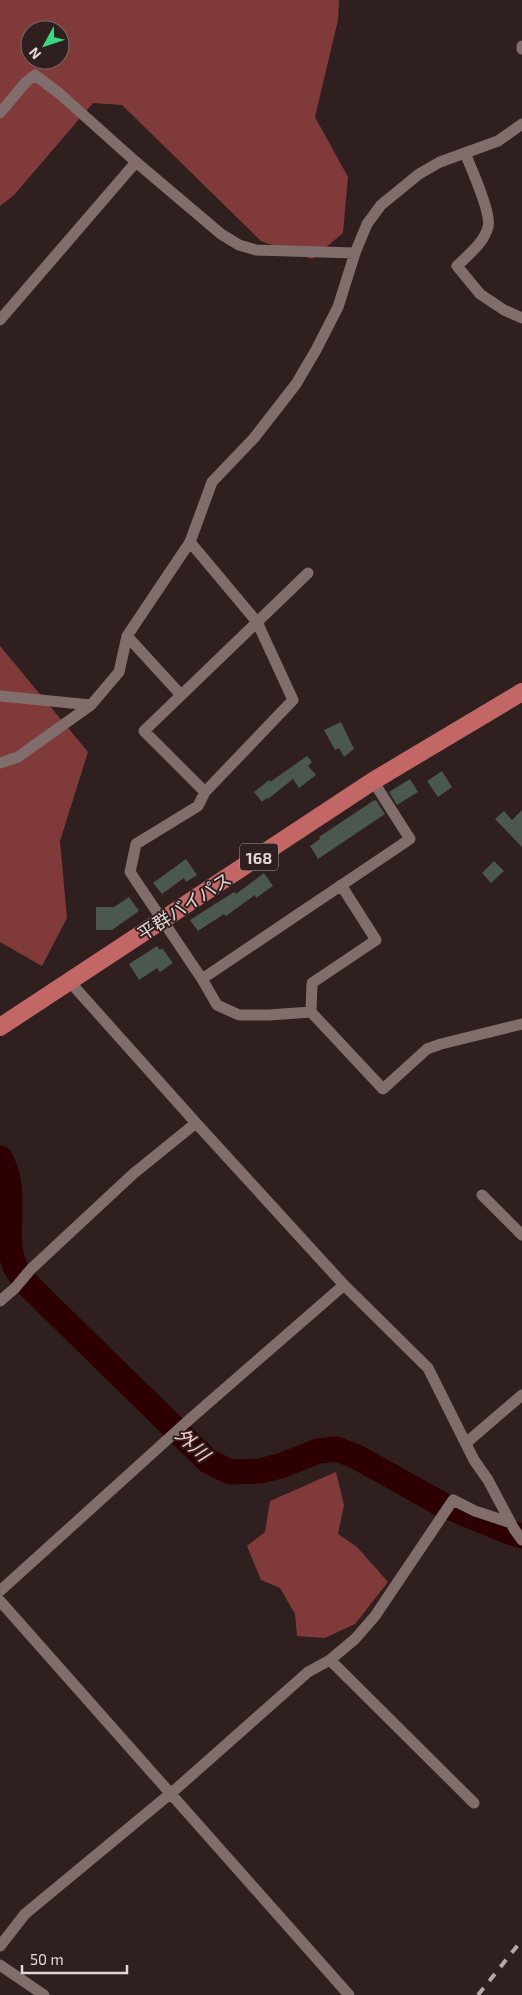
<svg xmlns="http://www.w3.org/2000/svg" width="522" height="1995" viewBox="0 0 522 1995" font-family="'Exo 2','Noto Sans JP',sans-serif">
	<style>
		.forest { fill: #813a3a; fill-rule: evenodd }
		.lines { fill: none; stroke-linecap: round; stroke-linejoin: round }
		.river { stroke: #2d0003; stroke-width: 25 }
		.building { fill: #4a584e }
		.minor { stroke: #806d6c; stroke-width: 11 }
		.trunk { stroke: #c26666; stroke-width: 18 }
		.rail { stroke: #b4a8a8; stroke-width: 4; stroke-dasharray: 9 9; stroke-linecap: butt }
		.labels { text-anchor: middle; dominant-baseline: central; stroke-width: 4; stroke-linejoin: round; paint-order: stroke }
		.shield { fill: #2f1f1e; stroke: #ac9f9f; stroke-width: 1 }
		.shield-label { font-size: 16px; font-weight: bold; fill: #e1d6d6 }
		.street-label { font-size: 18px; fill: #e1d6d6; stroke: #2f1f1e }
		.water-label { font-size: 19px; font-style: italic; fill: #f9cbc9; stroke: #2f1f1e }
	</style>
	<rect width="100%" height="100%" fill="#2f1f1e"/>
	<path class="forest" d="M 0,0 L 339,0 L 338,20 L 315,117 L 348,177 L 343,233 L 312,259 L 261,241 L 122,105 L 93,103 L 14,195 L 0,206 ZM 30,30 L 60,30 L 60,60 L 30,60 Z
		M 0,646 L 88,752 L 60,841 L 67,918 L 42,966 L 0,942 Z
		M 336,1472 L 344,1505 L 338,1534 L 357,1547 L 388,1582 L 355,1624 L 325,1638 L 297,1636 L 295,1614 L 280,1588 L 261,1580 L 247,1546 L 265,1532 L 270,1501 Z"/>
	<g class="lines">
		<path class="river" d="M 0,1158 C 21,1194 0,1236 16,1268 C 19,1274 24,1279 27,1284 L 208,1461 L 230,1472 L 260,1471 L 280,1466 L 318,1451 L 337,1449 L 357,1457 L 441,1504 L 509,1532 L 522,1536"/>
	</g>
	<path class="building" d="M 341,722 L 354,749 L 344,757 L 339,748 L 335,750 L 324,730 Z
		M 307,756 L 312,762 L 308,766 L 316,775 L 299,788 L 293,779 L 268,799 L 267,798 L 262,802 L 254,792 L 269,780 L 270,782 Z
		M 442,771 L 452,787 L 438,797 L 427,781 Z
		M 410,779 L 418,792 L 397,805 L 389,792 Z
		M 376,800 L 385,814 L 318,859 L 310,846 L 320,839 L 319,837 L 373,801 Z
		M 522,810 L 522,847 L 495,819 L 504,811 L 512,820 Z
		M 186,859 L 197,875 L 186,882 L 184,878 L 162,894 L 153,883 Z
		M 494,861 L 504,871 L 491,883 L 482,873 Z
		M 264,873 L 273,886 L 256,898 L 255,895 L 226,916 L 224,914 L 198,931 L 190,920 L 234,892 L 236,894 Z
		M 129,897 L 139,911 L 112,930 L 96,930 L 96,907 L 114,907 Z
		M 157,946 L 160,950 L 162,948 L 173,963 L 160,972 L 157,968 L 139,980 L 129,964 Z"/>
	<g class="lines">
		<path class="minor" d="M 522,46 L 522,49
			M 0,113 L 25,83 L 35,75 L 60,94 L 136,162 L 0,320
			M 465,153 C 471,168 492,214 488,227 C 484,243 468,255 457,266 L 480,294 L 504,310 L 522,318
			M 136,162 L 221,234 L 239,245 L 256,250 L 355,253
			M 190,542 L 257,622 L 293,700 L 205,792 L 198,806 L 136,844 L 130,872 L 202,979 L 217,1005 L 239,1015 L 269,1015 L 311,1012 L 383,1089 L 427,1049 L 441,1044 L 522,1024
			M 127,636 L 181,695
			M 0,696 L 91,705
			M 0,763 L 18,757 L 91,705 L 119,672 L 127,636 L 190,542 L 212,482 L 254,438 L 296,384 L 316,350 L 338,307 L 355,253 L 367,224 L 381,205 L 419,174 L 440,162 L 498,141 L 522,124
			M 205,792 L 144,731 L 308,573
			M 202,979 L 410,839 L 373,781
			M 70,982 L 196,1123 L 344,1285 L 428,1368 L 474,1460 L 488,1480 L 514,1529 L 522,1540
			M 311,1012 L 312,983 L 376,940 L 341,885
			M 482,1195 L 522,1235
			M 0,1301 L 15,1288 L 31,1269 L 133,1174 L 196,1123
			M 466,1443 L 522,1395
			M 0,1591 L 190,1419 L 344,1285
			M 0,1601 L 349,1995
			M 330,1660 L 474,1803
			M 0,1946 L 25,1914 L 176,1789 L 308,1672 L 330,1660 L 355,1639 L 375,1616 L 453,1500 L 475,1511 L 511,1523
			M 0,1965 L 44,1995"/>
		<path class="trunk" d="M 0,1027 L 373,781 L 522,692"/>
		<path class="rail" d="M 478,1995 L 522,1940"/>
	</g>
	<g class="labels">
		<rect class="shield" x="240" y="843.5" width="38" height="27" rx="4"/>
		<g class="shield-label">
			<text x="259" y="857">168</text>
		</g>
		<g class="street-label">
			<text transform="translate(184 906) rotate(-33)">平群バイパス</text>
		</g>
		<g class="water-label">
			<text transform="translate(193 1444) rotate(43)">外川</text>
		</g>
	</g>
	<g transform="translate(45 45) rotate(230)"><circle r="24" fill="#2f1f1e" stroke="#766868"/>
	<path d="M0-4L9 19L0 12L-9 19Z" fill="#3dd77e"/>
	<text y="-8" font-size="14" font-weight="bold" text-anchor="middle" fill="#e1d6d6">N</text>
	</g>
	<path d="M22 1965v8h105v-8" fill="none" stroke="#e1d6d6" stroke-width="2.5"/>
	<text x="30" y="1965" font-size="15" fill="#e1d6d6" stroke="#2f1f1e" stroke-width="4" paint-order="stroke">50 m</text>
</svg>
